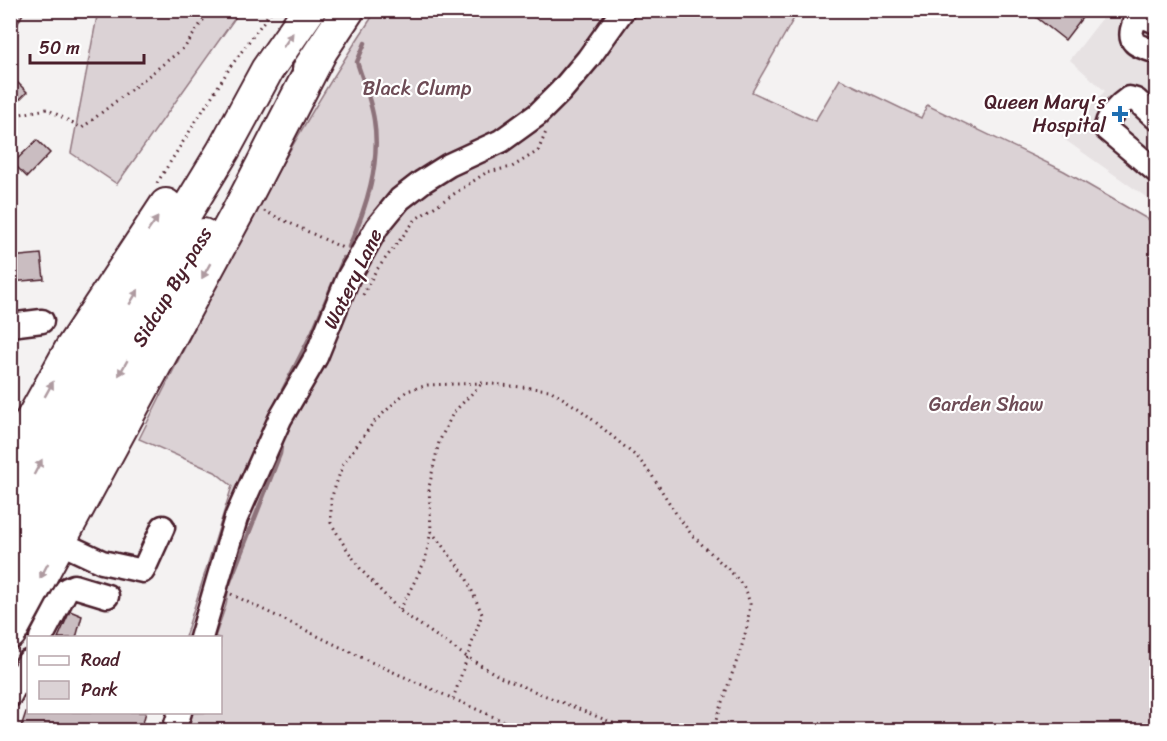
<svg xmlns="http://www.w3.org/2000/svg" width="1167" height="741" viewBox="0 0 1167 741" font-family="Sriracha,sans-serif">
	<style>
		.built { fill: #e7e2e3 }
		.green { fill: #dbd2d5; stroke: #927880; stroke-width: 1.5 }
		.lines { fill: none; stroke-linecap: round; stroke-linejoin: round }
		.stream { stroke: #8d727a; stroke-width: 4.5 }
		.building { fill: #cabdc1; stroke: #4a1f2b; stroke-width: 1.5 }
		.minor-casing { stroke: #4a1f2b; stroke-width: 27 }
		.highway-casing { stroke: #4a1f2b; stroke-width: 36 }
		.path { stroke: #4a1f2b; stroke-width: 3; stroke-dasharray: 1.5 4.5; stroke-linecap: butt }
		.minor { stroke: #fff; stroke-width: 22 }
		.highway { stroke: #fff; stroke-width: 32 }
		.oneway { fill: #ae9aa0 }
		.poi-dot { fill: #1f6fb2; stroke: #fff; stroke-width: 2 }
		.labels { text-anchor: middle; dominant-baseline: central; stroke-width: 4.5; stroke-linejoin: round; paint-order: stroke }
		.park-label { font-size: 20px; fill: #6e4c56; stroke: #fff }
		.poi-label { font-size: 20px; fill: #4a1f2b; stroke: #fff; text-anchor: end }
		.street-label { font-size: 20px; fill: #4a1f2b; stroke: #fff }
	</style>
	<rect width="100%" height="100%" fill="#f4f2f2"/>
	<filter id="ink" filterUnits="userSpaceOnUse"><feTurbulence type="fractalNoise" baseFrequency=".0167" numOctaves="2"/><feDisplacementMap in="SourceGraphic" scale="12" xChannelSelector="R" yChannelSelector="G"/><feConvolveMatrix kernelMatrix="1 2 1 2 8 2 1 2 1" color-interpolation-filters="sRGB"/></filter>
	<g filter="url(#ink)">
		<path class="built" d="M 1108,11 L 1156,11 L 1156,204 L 1061,137 L 1105,91 L 1070,60 Z"/>
		<path class="green" d="M 98,11 L 240,11 L 117,184 L 71,153 Z
			M 376,11 L 614,11 L 583,52 L 528,112 L 370,226 L 194,637 L 185,637 L 232,486 L 215,472 L 139,439 C 212,292 285,146 376,11 Z
			M 631,11 L 798,11 L 752,92 L 815,121 L 840,79 L 921,118 L 927,105 L 1064,171 L 1156,224 L 1156,730 L 185,730 L 191,713 L 220,712 L 220,638 L 215,637 L 226,605 L 238,529 L 347,304 L 403,203 L 505,146 Z"/>
		<g class="lines">
			<path class="stream" d="M 349,247 C 366,208 381,164 374,120 C 371,100 363,81 357,62 L 365,43
				M 277,402 L 313,331 L 344,258
				M 229,584 L 280,454 L 282,439"/>
		</g>
		<path class="building" d="M 10,10 L 25,10 L 10,37 Z
			M 1027,10 L 1088,10 L 1065,40 Z
			M 10,75 L 27,92 L 10,109 Z
			M 37,140 L 50,153 L 27,177 L 13,163 Z
			M 41,254 L 44,279 L 10,282 L 10,257 Z
			M 70,611 L 82,616 L 76,638 L 58,638 Z
			M 26,712 L 146,712 L 141,730 L 20,730 Z"/>
		<g class="lines">
			<defs>
				<path id="minor" d="M 1156,22 C 1151,20 1143,15 1138,19 C 1132,23 1129,37 1134,42 C 1138,47 1150,49 1156,52
					M 1156,118 L 1136,100 L 1129,98 C 1120,104 1106,117 1106,129 L 1156,171
					M 10,325 L 42,321
					M 59,542 L 102,562 L 143,571 L 163,527
					M 41,638 L 67,589 L 74,586 L 107,596
					M 201,638 L 236,518 L 280,419 L 316,357 L 348,278 L 377,227 L 400,199 L 422,182 L 449,165 L 501,141 L 537,115 L 561,91 L 588,59 L 623,10
					M 10,696 L 28,662
					M 174,730 L 180,712"/>
				<path id="highway" d="M 309,69 L 348,10
					M 10,459 L 71,349 L 166,205
					M 10,518 L 123,316 L 223,151 L 267,70 L 309,10
					M 10,573 C 72,459 135,346 203,235
					M 10,633 L 240,208 L 321,51"/>
			</defs>
			<use href="#minor" class="minor-casing"/>
			<use href="#highway" class="highway-casing"/>
			<path class="path" d="M 10,116 L 47,109 L 82,128 L 185,47 L 210,10
				M 157,183 L 231,66 L 272,10
				M 264,211 L 345,249
				M 363,295 L 375,272 L 416,219 L 487,172 L 512,167 L 538,151 L 546,132
				M 231,594 L 371,662 L 523,730
				M 400,610 L 425,561 L 431,531
				M 453,699 L 482,614 L 465,575 L 431,531 L 429,487 L 439,442 L 453,413 L 481,384
				M 602,730 L 605,721
				M 630,730 L 502,678 L 467,657 L 400,611 L 362,571 L 344,545 L 331,523 L 331,499 L 343,464 L 373,423 L 407,391 L 428,385 L 483,383 L 550,390 L 581,410 L 638,458 L 651,474 L 677,515 L 692,535 L 735,576 L 746,590 L 750,604 L 747,627 L 741,649 L 717,716 L 714,730"/>
			<use href="#minor" class="minor"/>
			<use href="#highway" class="highway"/>
		</g>
		<defs><path id="oneway-solid" d="M-6-.8H1V-3.2L6.5 0L1 3.2V.8H-6Z" transform="scale(1.5)"/></defs>
		<g class="oneway">
			<use href="#oneway-solid" transform="translate(288 40) rotate(-55)"/>
			<use href="#oneway-solid" transform="translate(153 224) rotate(-55)"/>
			<use href="#oneway-solid" transform="translate(206 271) rotate(119)"/>
			<use href="#oneway-solid" transform="translate(134 297) rotate(-59)"/>
			<use href="#oneway-solid" transform="translate(123 368) rotate(120)"/>
			<use href="#oneway-solid" transform="translate(49 389) rotate(-61)"/>
			<use href="#oneway-solid" transform="translate(38 467) rotate(-62)"/>
			<use href="#oneway-solid" transform="translate(44 571) rotate(118)"/>
		</g>
	</g>
	<path class="poi-dot" d="M1117 105h6v6h6v6h-6v6h-6v-6h-6v-6h6z"/>
	<g class="labels">
		<g class="park-label">
			<text x="417" y="88">Black Clump</text>
			<text x="986" y="404">Garden Shaw</text>
		</g>
		<g class="poi-label">
			<text x="1106" y="102">Queen Mary's<tspan x="1106" dy="23">Hospital</tspan></text>
		</g>
		<g class="street-label">
			<text transform="translate(353 279) rotate(-64)">Watery Lane</text>
			<text transform="translate(172 287) rotate(-59)">Sidcup By-pass</text>
		</g>
	</g>
	<rect width="1167" height="741" fill="none" stroke="#fff" stroke-width="36"/>
	<rect x="18" y="18" width="1131" height="705" fill="none" stroke="#4a1f2b" stroke-width="2" filter="url(#ink)"/>
	<rect x="27" y="636" width="195" height="78" fill="#ffffff" stroke="#b7a5aa" stroke-width="1.5"/>
	<rect x="39" y="656" width="30" height="9" fill="#ffffff" stroke="#b7a5aa" stroke-width="1.5"/>
	<text x="81" y="666" font-size="18" fill="#4a1f2b">Road</text>
	<rect x="39" y="681" width="30" height="18" fill="#dbd2d5" stroke="#b7a5aa" stroke-width="1.5"/>
	<text x="81" y="696" font-size="18" fill="#4a1f2b">Park</text>
	<path d="M30 54v9h114v-9" fill="none" stroke="#4a1f2b" stroke-width="3"/>
	<text x="39" y="54" font-size="18" fill="#4a1f2b" stroke="#ffffff" stroke-width="4.5" paint-order="stroke">50 m</text>
</svg>
